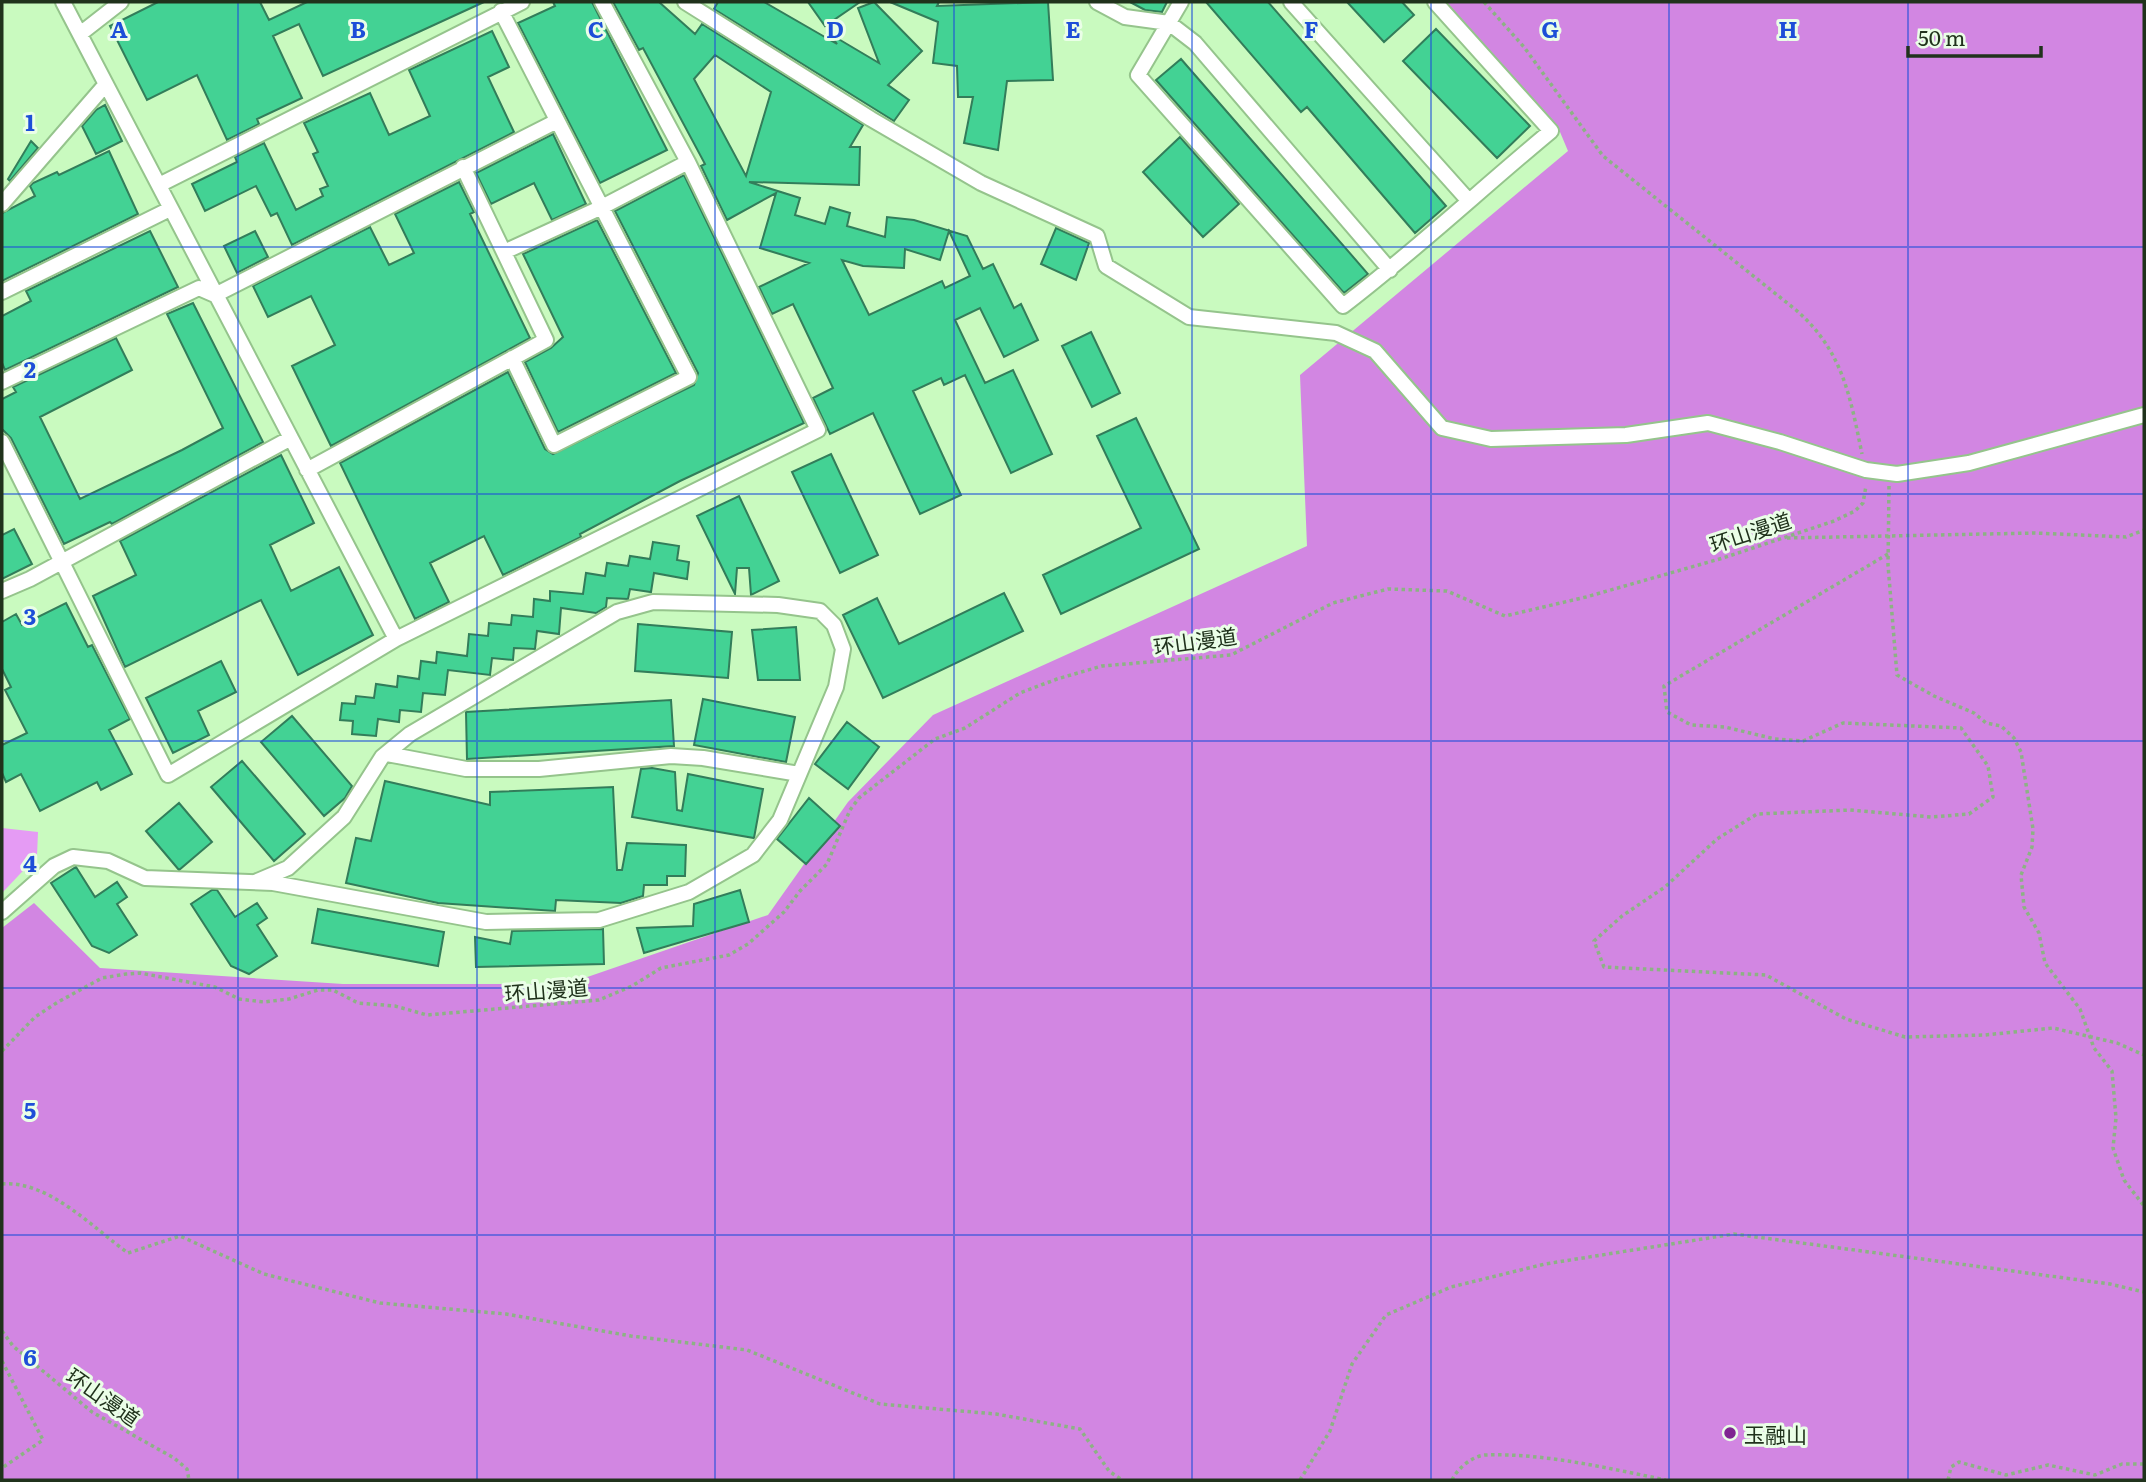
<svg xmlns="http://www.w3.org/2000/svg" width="2146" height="1482" viewBox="0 0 2146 1482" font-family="Literata,'Noto Sans SC',serif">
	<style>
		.green { fill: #e59bf4 }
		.forest { fill: #d286e2 }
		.building { fill: #43d294; stroke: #327d5a; stroke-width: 2; fill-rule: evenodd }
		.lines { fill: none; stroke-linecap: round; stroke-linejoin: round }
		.minor-casing { stroke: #95c48c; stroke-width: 18 }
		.path { stroke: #8cb284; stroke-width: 3.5; stroke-dasharray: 3.5 3.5; stroke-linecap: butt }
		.minor { stroke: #fff; stroke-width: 14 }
		.grid { fill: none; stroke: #1d4ed8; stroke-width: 2; stroke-opacity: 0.55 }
		.poi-dot { fill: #7f2491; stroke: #eafee7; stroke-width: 2.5 }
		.labels { text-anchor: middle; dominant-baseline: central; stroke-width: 6; stroke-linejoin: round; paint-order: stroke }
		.street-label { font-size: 21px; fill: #20321c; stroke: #eafee7 }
		.poi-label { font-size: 21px; fill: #20321c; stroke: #eafee7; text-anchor: start }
		.grid-label { font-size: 23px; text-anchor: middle; font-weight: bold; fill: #1d4ed8; stroke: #eafee7; stroke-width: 6; stroke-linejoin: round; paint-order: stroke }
	</style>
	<rect width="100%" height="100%" fill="#c9fabf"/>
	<path class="green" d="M 2,828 L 38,832 L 37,856 L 2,893 Z"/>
	<path class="forest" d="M 1443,2 L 2144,2 L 2144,1480 L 2,1480 L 2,928 L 34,903 L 100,968 L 343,984 L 567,984 L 768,915 L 848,802 L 933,715 L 1307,546 L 1300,375 L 1568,151 L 1560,132 Z"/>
	<path class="building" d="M 158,2 L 260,2 L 269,20 L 307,2 L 484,2 L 323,76 L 299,24 L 273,36 L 302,98 L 257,119 L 259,124 L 227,140 L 197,75 L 147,100 L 110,26 Z
		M 553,2 L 592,2 L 667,150 L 600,183 L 518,23 L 555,6 Z
		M 613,2 L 659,2 L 695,34 L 702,24 L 863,125 L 850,147 L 860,147 L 859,185 L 749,182 L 800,198 L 795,215 L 825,224 L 830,207 L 850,213 L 847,226 L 885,237 L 887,217 L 914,220 L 967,236 L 983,269 L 993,264 L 1014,308 L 1021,304 L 1038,340 L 1004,357 L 980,308 L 955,320 L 985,383 L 1013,370 L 1052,454 L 1011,473 L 965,375 L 944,385 L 941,378 L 913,391 L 961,495 L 920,514 L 873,413 L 830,434 L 813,398 L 833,388 L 793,304 L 772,314 L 759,287 L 809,263 L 760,248 L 776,193 L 727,220 L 701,166 L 705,164 L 643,48 L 639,50 ZM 715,55 L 771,92 L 746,176 L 694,79 ZM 949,231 L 970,276 L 945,288 L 942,281 L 869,315 L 842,260 L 863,266 L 904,268 L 905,249 L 940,260 Z
		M 718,2 L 764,2 L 837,44 L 830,34 L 879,63 L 858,8 L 874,2 L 922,51 L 888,85 L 909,100 L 894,121 L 714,9 Z
		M 808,2 L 860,2 L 825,26 Z
		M 890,2 L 939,2 L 937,6 L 1048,2 L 1053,80 L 1007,81 L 998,150 L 964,143 L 973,97 L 958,97 L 957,66 L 933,63 L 938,22 Z
		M 1130,2 L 1167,2 L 1162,12 L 1145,10 Z
		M 1206,2 L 1268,2 L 1446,206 L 1415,233 L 1307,107 L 1301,112 Z
		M 1347,2 L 1402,2 L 1414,15 L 1384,42 Z
		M 1436,29 L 1530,126 L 1497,158 L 1403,61 Z
		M 492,31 L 509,67 L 488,77 L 514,132 L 292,245 L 277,213 L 271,216 L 256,186 L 205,211 L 192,184 L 237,162 L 235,157 L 264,143 L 296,210 L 323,196 L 320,189 L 328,186 L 313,154 L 318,152 L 304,123 L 370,93 L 389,135 L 430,116 L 409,70 Z
		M 1181,59 L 1368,274 L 1344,293 L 1156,80 Z
		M 105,105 L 122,141 L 96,154 L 82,126 L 96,110 Z
		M 553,134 L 586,204 L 552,220 L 534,183 L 491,204 L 476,173 Z
		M 1180,137 L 1239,204 L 1203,237 L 1143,172 Z
		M 31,141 L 38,148 L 10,181 L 8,179 Z
		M 109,151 L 138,214 L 2,281 L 2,213 L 35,196 L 30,186 L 33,183 L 57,172 L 59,175 Z
		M 684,175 L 804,423 L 680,481 L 580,534 L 581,537 L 503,575 L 484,536 L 430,563 L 449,602 L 415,619 L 340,463 L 508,372 L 545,449 L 553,454 L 694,385 L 698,373 L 615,211 Z
		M 459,182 L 474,212 L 470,214 L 530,338 L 331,446 L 292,366 L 335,345 L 311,296 L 268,317 L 253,286 L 370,227 L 389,265 L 414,253 L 395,214 Z
		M 597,220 L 676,373 L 558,432 L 525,362 L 551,348 L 563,337 L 523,254 Z
		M 1056,228 L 1089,243 L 1076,280 L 1041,264 Z
		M 150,231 L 178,287 L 5,370 L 2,363 L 2,316 L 31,301 L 26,291 Z
		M 255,231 L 268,257 L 237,273 L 224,246 Z
		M 193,303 L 263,442 L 112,524 L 110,522 L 64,544 L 11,438 L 2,429 L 2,399 L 16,392 L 13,387 L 116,338 L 132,370 L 40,417 L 80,499 L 182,450 L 223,428 L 167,314 Z
		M 1091,332 L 1120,393 L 1092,407 L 1062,346 Z
		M 1136,418 L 1199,549 L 1061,614 L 1043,575 L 1141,528 L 1097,436 Z
		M 831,454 L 878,555 L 840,573 L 792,472 Z
		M 281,455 L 314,523 L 270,545 L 291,591 L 339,567 L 373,635 L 298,675 L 261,600 L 125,667 L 93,596 L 136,575 L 120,541 Z
		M 739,496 L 779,581 L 751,595 L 749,568 L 737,568 L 735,594 L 697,516 Z
		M 14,529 L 32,564 L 2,579 L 2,535 Z
		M 653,542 L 679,546 L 677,560 L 689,562 L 687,579 L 654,573 L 651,592 L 630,589 L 628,599 L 607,598 L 606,607 L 596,613 L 561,608 L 559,634 L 537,631 L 535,649 L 514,648 L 513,660 L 492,658 L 490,675 L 448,670 L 445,695 L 423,693 L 421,712 L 400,710 L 399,722 L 378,719 L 376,736 L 352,734 L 353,721 L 340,720 L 342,703 L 355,704 L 356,696 L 374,698 L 376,684 L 397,687 L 398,676 L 419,679 L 421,661 L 436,663 L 437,652 L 467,656 L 469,634 L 488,636 L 489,623 L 511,625 L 512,615 L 533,617 L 534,599 L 550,601 L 550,591 L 583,594 L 586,573 L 605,576 L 607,563 L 628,566 L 630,556 L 650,559 Z
		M 1004,593 L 1023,631 L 883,698 L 843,615 L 877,598 L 899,644 Z
		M 66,603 L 88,647 L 92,645 L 130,719 L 109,730 L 132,774 L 101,790 L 97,782 L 40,811 L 21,774 L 6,782 L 2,773 L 2,745 L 27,733 L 5,690 L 11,687 L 2,669 L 2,622 L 16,614 L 22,625 Z
		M 638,624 L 732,632 L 728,678 L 635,671 Z
		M 796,627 L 800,680 L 758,680 L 752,630 Z
		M 221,661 L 236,692 L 198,711 L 209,735 L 173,753 L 146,698 Z
		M 703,699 L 795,717 L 786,762 L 694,745 Z
		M 671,700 L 674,746 L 467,759 L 466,712 Z
		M 292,716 L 352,786 L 345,798 L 324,816 L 261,742 Z
		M 847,722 L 879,747 L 848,789 L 815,764 Z
		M 242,761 L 305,834 L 274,861 L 211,787 Z
		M 652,768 L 675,772 L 677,810 L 682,811 L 688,774 L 763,789 L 754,838 L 632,817 L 641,769 Z
		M 385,781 L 490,805 L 490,792 L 613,787 L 617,870 L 622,870 L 627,843 L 686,845 L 685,876 L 667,876 L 667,885 L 644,885 L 643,896 L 621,903 L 556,900 L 555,911 L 438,903 L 346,883 L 356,838 L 371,841 Z
		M 809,798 L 840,826 L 806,864 L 777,839 Z
		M 179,803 L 212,842 L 179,870 L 146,831 Z
		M 76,867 L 95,897 L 117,882 L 127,897 L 117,904 L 137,935 L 109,953 L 92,946 L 51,883 Z
		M 212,890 L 217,890 L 235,917 L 257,903 L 267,918 L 257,925 L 277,956 L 249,974 L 231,966 L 191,904 Z
		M 740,890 L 749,922 L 644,953 L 637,928 L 693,926 L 694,904 Z
		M 318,909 L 444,932 L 438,966 L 312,943 Z
		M 603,929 L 604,964 L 476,967 L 475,937 L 510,944 L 512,931 Z"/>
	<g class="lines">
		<defs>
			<path id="minor" d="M 63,2 L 396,639
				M 685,2 L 871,119 L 981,183 L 1097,236 L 1106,266 L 1189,317 L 1336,333 L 1375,351 L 1442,428 L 1491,439 L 1626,435 L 1708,423 L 1780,442 L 1866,470 L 1897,474 L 1969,463 L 2144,415
				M 1097,2 L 1125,17 L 1169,23 L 1195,43 L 1390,270
				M 1181,2 L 1138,75 L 1343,306 C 1415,251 1481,189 1551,131 L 1435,2
				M 1291,2 L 1468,200
				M 501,11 L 689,377 L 554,445 L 512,358
				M 80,34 L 121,2
				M 159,185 L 522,2
				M 2,204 L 106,84
				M 504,252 L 600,208 L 688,162
				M 2,292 L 170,209
				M 215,295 L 557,121
				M 2,382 L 199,288 L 215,295
				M 2,442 L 168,775 L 396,639 L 818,430 L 688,162 L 602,2
				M 307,470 L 546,340 L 463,167
				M 2,591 L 30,579 L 291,438
				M 387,754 L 466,769 L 539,769 L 671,756 L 703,758 L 799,774
				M 2,912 L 54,866 L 73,857 L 108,861 L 145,878 L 273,883 L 486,922 L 599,920 L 689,892 L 753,855 L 780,820 L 836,687 L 843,649 L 834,625 L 820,611 L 778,605 L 653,602 L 617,612 L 410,734 L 382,757 L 344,817 L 288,868 L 255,882"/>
		</defs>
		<use href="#minor" class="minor-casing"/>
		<path class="path" d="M 1484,2 L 1524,47 L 1603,156 L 1796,310 C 1843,351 1850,396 1862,454
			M 1889,486 L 1888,565 L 1897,675 L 1934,696 L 1974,713 L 1986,723 L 2001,726 L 2014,738 L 2021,752 L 2033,829 L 2032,847 L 2021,875 L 2024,907 L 2039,933 L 2045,963 L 2080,1009 L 2094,1048 L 2112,1071 L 2116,1118 L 2113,1148 L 2124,1180 L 2144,1206
			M 1787,538 L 2035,533 L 2126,537 L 2144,530
			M 1888,554 L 1664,686 L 1667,712 L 1691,725 L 1725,727 L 1775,739 L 1803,741 L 1843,723 L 1961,728 L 1988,766 L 1993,797 L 1969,814 L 1931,817 L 1850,810 L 1757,814 L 1717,839 L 1665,887 L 1622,916 L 1594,941 L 1604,967 L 1766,975 L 1846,1019 L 1905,1037 L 1985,1035 L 2053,1028 L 2117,1043 L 2144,1055
			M 2,1051 L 35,1017 L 58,1002 L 102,978 L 126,974 L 140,973 L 215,987 L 239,999 L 264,1002 L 289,999 L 318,990 L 333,990 L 358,1003 L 395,1006 L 427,1015 L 599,1000 L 632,986 L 661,968 L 729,955 L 748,944 L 784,912 L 800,891 L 827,864 L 850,810 L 859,798 L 935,739 L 965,728 L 1020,693 L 1057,679 L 1102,666 L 1231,655 L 1333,603 L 1388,589 L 1447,591 L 1505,616 L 1586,597 L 1723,558 L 1834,521 L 1855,511 L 1863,503 L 1866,486
			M 2,1184 C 48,1180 92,1227 128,1253 L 180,1236 L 264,1274 L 380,1303 L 506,1314 L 631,1336 L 747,1350 L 880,1404 L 996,1414 L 1080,1429 L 1109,1471 L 1122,1480
			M 2,1331 L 13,1346 L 92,1412 L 174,1458 L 187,1469 L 189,1480
			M 2,1361 L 43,1440 L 2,1468
			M 1300,1480 L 1330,1431 L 1352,1364 L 1386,1315 L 1451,1287 L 1545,1264 L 1734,1234 L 2110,1284 L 2144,1292
			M 1452,1480 C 1457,1469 1472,1456 1485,1455 C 1544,1453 1607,1468 1666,1480
			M 1948,1480 L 1951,1467 L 1959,1462 L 2006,1475 L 2048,1465 L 2095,1475 L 2122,1464 L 2144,1464"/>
		<use href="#minor" class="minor"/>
	</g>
	<path class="grid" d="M 238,2 L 238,1480M 477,2 L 477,1480M 715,2 L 715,1480M 954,2 L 954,1480M 1192,2 L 1192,1480M 1431,2 L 1431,1480M 1669,2 L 1669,1480M 1908,2 L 1908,1480M 2,247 L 2144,247M 2,494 L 2144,494M 2,741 L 2144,741M 2,988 L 2144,988M 2,1235 L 2144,1235"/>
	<circle class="poi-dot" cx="1730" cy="1433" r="7"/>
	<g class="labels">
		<g class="street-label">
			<text transform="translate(1750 531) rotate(-18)">环山漫道</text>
			<text transform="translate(1195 640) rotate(-8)">环山漫道</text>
			<text transform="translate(546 989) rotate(-5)">环山漫道</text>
			<text transform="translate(104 1396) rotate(35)">环山漫道</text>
		</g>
		<g class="poi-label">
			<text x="1744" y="1433">玉融山</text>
		</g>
	</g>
	<g class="grid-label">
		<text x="119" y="38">A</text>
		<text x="358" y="38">B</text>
		<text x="596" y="38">C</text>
		<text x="835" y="38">D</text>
		<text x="1073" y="38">E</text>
		<text x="1311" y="38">F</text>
		<text x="1550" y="38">G</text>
		<text x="1788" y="38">H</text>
		<text x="30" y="131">1</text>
		<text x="30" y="378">2</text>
		<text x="30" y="625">3</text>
		<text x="30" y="872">4</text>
		<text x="30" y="1119">5</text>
		<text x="30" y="1366">6</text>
	</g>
	<rect width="2146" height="1482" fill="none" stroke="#20321c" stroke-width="7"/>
	<path d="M1908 46v10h133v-10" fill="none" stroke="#20321c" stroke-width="3.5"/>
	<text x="1918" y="46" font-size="21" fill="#20321c" stroke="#eafee7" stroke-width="5" paint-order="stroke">50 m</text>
</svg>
